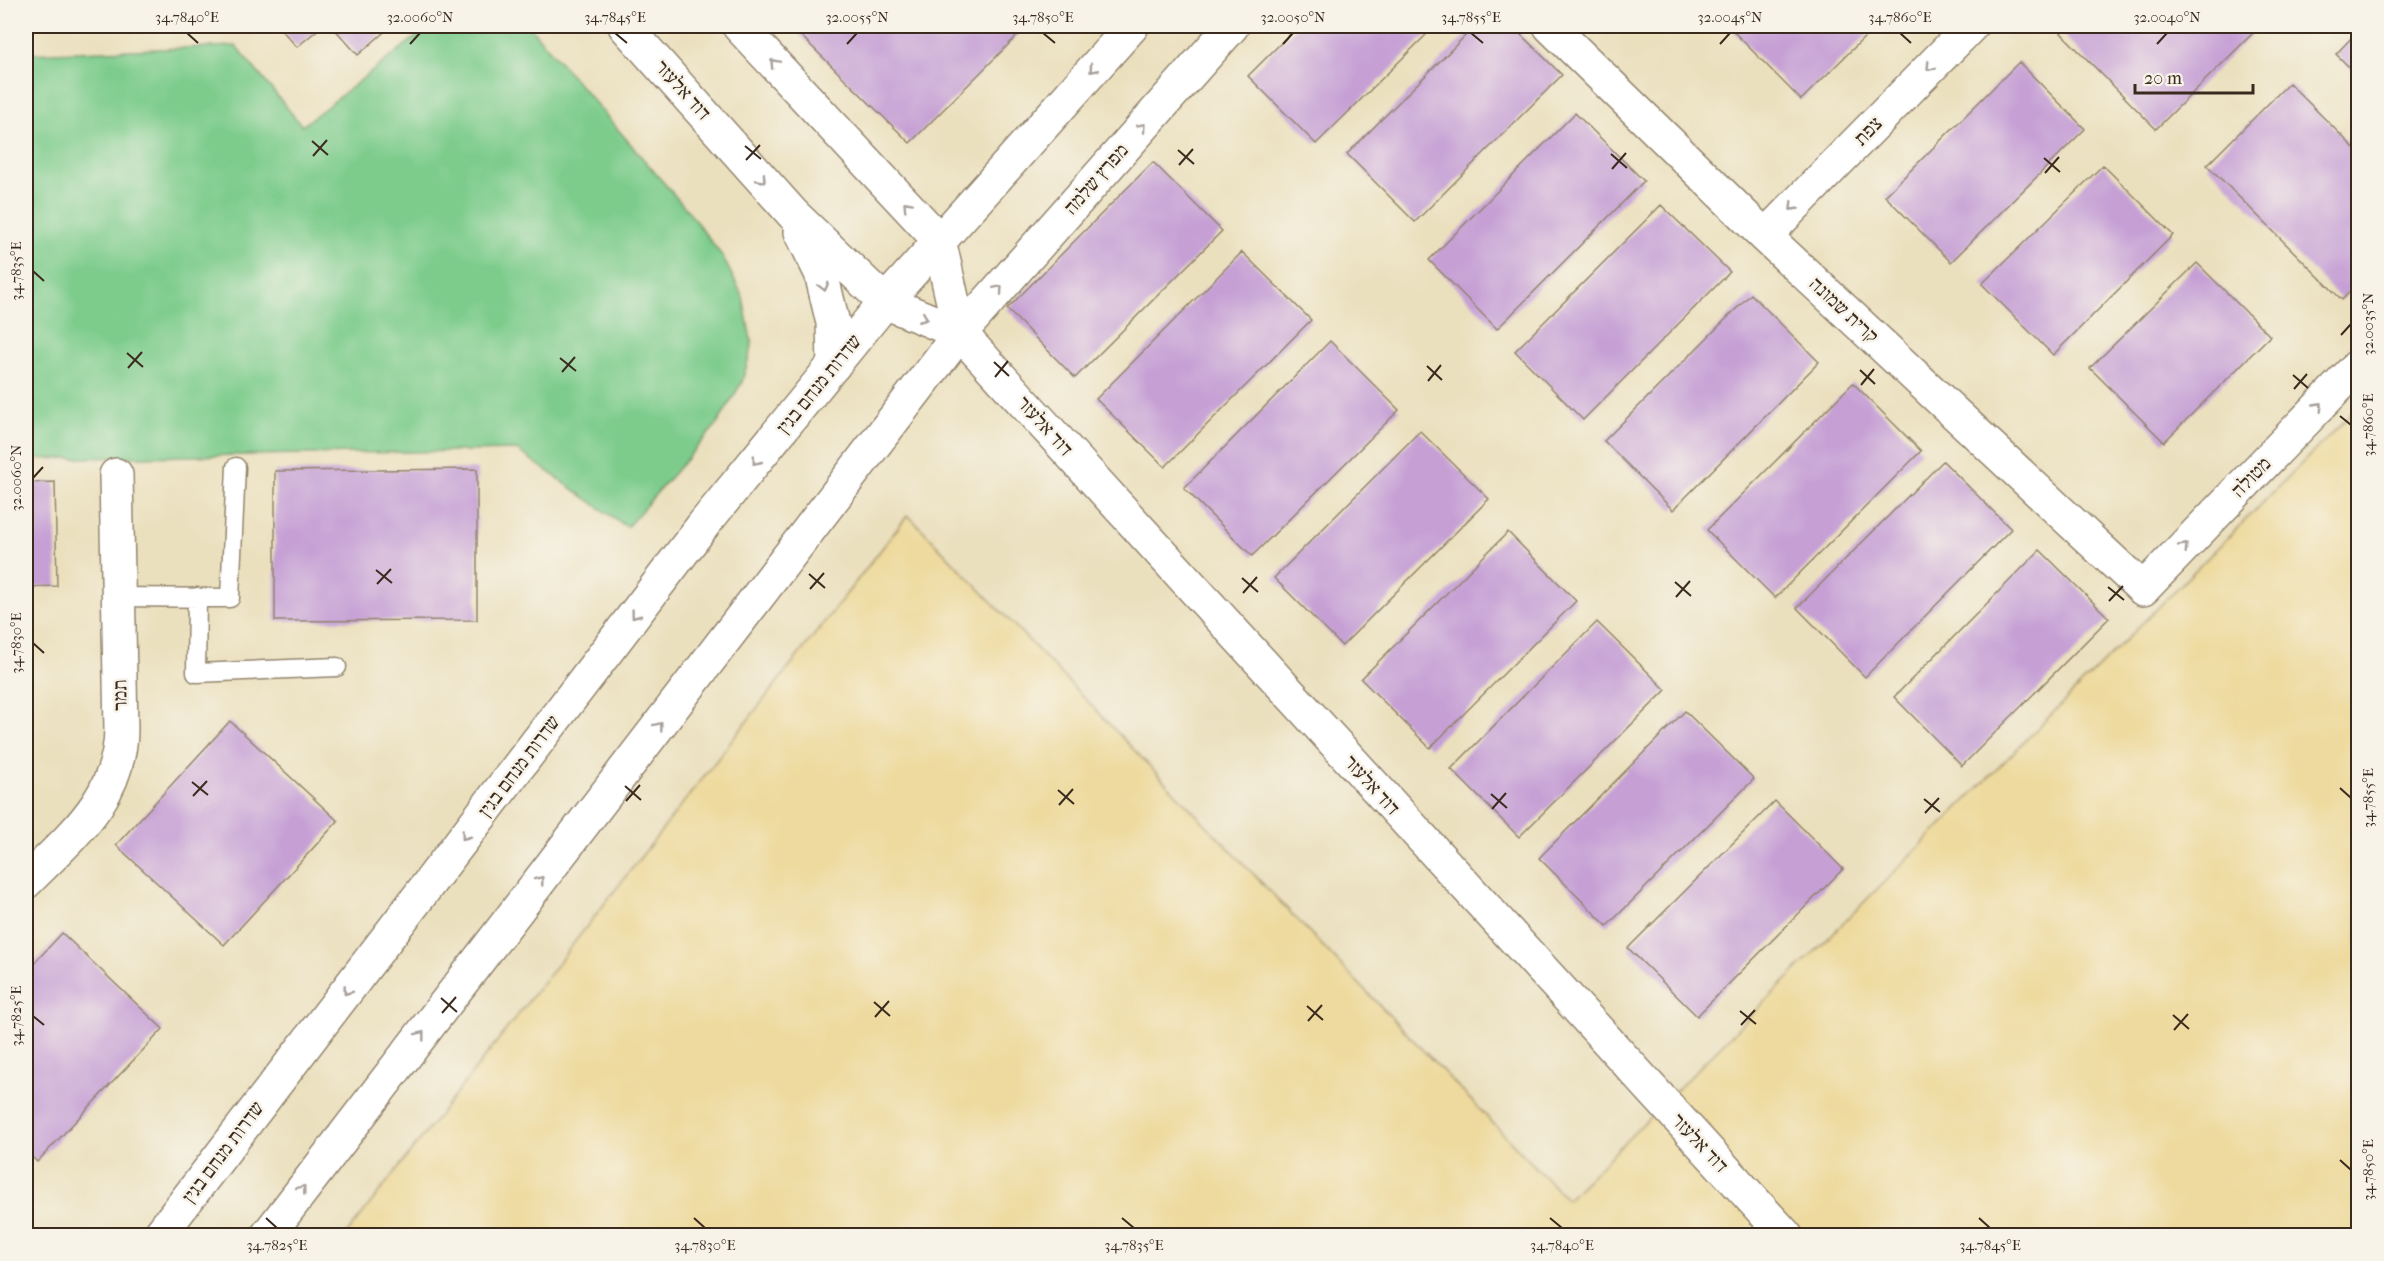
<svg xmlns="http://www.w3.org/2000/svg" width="2384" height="1261" viewBox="0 0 2384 1261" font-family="'IM FELL French Canon','Frank Ruhl Libre',serif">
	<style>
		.green { fill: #7dcc8c; stroke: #5c7b55; stroke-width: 1.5 }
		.sand { fill: #eeda9e; stroke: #94825e; stroke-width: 1.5 }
		.building { fill: #c6a0d5 }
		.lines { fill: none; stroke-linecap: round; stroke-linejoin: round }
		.service-casing { stroke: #93856e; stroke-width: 21 }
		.minor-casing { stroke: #93856e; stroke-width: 36 }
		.tertiary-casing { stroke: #93856e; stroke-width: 36 }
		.service { stroke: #fff; stroke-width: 18 }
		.minor { stroke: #fff; stroke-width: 33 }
		.tertiary { stroke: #fff; stroke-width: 33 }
		.oneway { stroke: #a79f9a }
		.ticks { fill: none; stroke: #3b2a1e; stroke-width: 2 }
		.labels { text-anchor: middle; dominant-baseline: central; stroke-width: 5; stroke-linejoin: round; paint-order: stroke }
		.street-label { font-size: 20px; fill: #3b2a1e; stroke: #f7f3e8 }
		.neatline { fill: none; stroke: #3b2a1e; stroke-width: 2 }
		.ticks-label { font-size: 15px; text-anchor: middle; fill: #3b2a1e }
	</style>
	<rect width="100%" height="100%" fill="#f7f3e8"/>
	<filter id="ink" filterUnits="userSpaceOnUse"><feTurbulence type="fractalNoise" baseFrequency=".0167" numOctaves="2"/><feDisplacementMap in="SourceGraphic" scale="12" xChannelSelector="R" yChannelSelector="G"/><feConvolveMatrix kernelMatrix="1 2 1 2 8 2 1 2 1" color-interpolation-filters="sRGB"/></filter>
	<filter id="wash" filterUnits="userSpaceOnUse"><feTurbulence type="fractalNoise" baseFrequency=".008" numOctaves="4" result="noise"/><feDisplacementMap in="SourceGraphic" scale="24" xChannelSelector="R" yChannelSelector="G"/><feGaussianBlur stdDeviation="1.35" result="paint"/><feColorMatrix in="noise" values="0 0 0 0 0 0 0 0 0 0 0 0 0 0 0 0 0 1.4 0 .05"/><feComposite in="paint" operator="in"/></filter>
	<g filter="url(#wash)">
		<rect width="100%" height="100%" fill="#ebe0be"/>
		<path class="green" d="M 430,26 L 529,26 L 688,211 L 722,256 L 743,297 L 752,346 L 742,382 L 718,423 L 627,527 L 517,450 L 26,459 L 26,54 L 236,46 L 302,126 Z"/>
		<path class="sand" d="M 2358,407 L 2358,1235 L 345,1236 L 908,515 L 1567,1200 Z"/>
		<g id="blocks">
			<path class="building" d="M 278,26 L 322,26 L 297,47 Z
				M 332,26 L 391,26 L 358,55 Z
				M 791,26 L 1027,26 L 910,143 Z
				M 1298,26 L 1435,26 L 1316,144 L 1248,76 Z
				M 1475,26 L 1512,26 L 1562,75 L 1415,222 L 1347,154 Z
				M 1741,26 L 1876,26 L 1801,100 L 1734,32 Z
				M 2069,26 L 2247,26 L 2254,32 L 2156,129 L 2061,33 Z
				M 2358,31 L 2358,76 L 2336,54 Z
				M 2019,62 L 2085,129 L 1951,262 L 1885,196 Z
				M 2289,83 L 2358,152 L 2358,283 L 2342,300 L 2207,165 Z
				M 1575,113 L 1644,181 L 1497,329 L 1429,260 Z
				M 1153,162 L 1222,231 L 1075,378 L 1007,309 Z
				M 2103,165 L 2173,235 L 2053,355 L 1982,284 Z
				M 1661,205 L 1730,272 L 1583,420 L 1515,351 Z
				M 1242,252 L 1311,320 L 1165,467 L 1096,399 Z
				M 2197,263 L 2270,336 L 2164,442 L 2090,368 Z
				M 1751,294 L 1819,362 L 1673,510 L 1604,441 Z
				M 1330,341 L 1399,410 L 1252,556 L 1184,488 Z
				M 1853,383 L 1921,451 L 1775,598 L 1707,530 Z
				M 1420,431 L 1489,499 L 1342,646 L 1274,578 Z
				M 1943,461 L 2011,529 L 1865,677 L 1797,608 Z
				M 477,469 L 477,620 L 275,621 L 275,471 Z
				M 55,482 L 57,586 L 26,587 L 26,483 Z
				M 1508,532 L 1576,601 L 1430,748 L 1361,679 Z
				M 2040,550 L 2109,618 L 1962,766 L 1894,697 Z
				M 1597,622 L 1666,690 L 1519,837 L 1451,769 Z
				M 1685,711 L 1754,779 L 1607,926 L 1539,858 Z
				M 230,721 L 338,821 L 224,945 L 116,845 Z
				M 1775,801 L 1843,869 L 1697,1016 L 1628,948 Z
				M 62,933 L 163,1029 L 37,1162 L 26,1151 L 26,972 Z"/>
		</g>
	</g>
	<g filter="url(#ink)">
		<use href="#blocks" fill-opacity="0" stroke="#93856e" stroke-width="1.5"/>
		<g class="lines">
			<defs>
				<path id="service" d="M 118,597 L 230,598 L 236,467
					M 197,597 L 196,673 L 337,667"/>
				<path id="minor" d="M 1550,26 L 1765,236 L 2143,589 L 2358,366
					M 1765,236 L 1971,26
					M 960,333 L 1786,1236
					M 26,882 C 70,837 120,799 121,730 L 116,475"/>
				<path id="tertiary" d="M 625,26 L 793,214 L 885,302 L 960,333
					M 739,26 L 939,240 L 960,333
					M 801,232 L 821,273 L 833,323 L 834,365
					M 159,1236 L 704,524 L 885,302 L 1132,26
					M 267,1236 L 960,333 L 1232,26"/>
			</defs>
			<use href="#service" class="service-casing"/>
			<use href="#minor" class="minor-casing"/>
			<use href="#tertiary" class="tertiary-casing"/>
			<use href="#service" class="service"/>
			<use href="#minor" class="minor"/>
			<use href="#tertiary" class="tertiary"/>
		</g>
		<defs><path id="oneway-chevron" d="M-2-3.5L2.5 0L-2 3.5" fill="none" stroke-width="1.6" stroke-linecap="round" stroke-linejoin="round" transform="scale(1.5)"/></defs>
		<g class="oneway">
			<use href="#oneway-chevron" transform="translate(774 63) rotate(-133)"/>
			<use href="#oneway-chevron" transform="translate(1930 67) rotate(134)"/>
			<use href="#oneway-chevron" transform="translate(1093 69) rotate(132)"/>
			<use href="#oneway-chevron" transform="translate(1142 127) rotate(-49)"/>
			<use href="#oneway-chevron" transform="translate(762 179) rotate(48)"/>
			<use href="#oneway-chevron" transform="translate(907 205) rotate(-133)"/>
			<use href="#oneway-chevron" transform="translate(1793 207) rotate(134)"/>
			<use href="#oneway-chevron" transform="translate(824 287) rotate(76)"/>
			<use href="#oneway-chevron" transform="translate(999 289) rotate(-49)"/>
			<use href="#oneway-chevron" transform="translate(924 318) rotate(22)"/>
			<use href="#oneway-chevron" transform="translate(2319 406) rotate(-46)"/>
			<use href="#oneway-chevron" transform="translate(756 461) rotate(129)"/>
			<use href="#oneway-chevron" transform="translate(2184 547) rotate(-46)"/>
			<use href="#oneway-chevron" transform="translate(635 615) rotate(127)"/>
			<use href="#oneway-chevron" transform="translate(659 726) rotate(-52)"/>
			<use href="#oneway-chevron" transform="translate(465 836) rotate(127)"/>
			<use href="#oneway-chevron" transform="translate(540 880) rotate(-52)"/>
			<use href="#oneway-chevron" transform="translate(347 991) rotate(127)"/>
			<use href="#oneway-chevron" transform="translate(421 1035) rotate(-52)"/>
			<use href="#oneway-chevron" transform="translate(302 1189) rotate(-52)"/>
		</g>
	</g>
	<path class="ticks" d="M 187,33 L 198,43M 615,33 L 627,43M 1043,33 L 1055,43M 1471,33 L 1483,43M 1900,33 L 1911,43M 410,44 L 420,33M 847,44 L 857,33M 1283,44 L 1293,33M 1720,44 L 1730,33M 2157,44 L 2167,33M 312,141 L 328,155M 745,146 L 761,159M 1178,150 L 1194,164M 1611,154 L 1627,168M 313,156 L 327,140M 2044,158 L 2060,172M 746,160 L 760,145M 1179,165 L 1193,149M 1612,169 L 1626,153M 2045,173 L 2059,157M 33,271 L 44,281M 2341,335 L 2351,324M 127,353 L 143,367M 560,358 L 576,371M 994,362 L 1009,376M 1427,366 L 1442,380M 128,368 L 142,352M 1860,370 L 1875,384M 562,372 L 575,357M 2293,375 L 2308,388M 995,377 L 1008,361M 1428,381 L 1441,365M 1861,385 L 1874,369M 2294,389 L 2307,374M 2340,416 L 2351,425M 33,478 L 43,467M 376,570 L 392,583M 809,574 L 825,588M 1242,578 L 1258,592M 1675,582 L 1691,596M 377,584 L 391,569M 2108,587 L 2124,600M 810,589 L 824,573M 1243,593 L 1257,577M 1676,597 L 1690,581M 2109,601 L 2123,586M 33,643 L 44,653M 192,782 L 208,795M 625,786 L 641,800M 2340,788 L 2351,798M 1058,790 L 1074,804M 1491,794 L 1507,808M 193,796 L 207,781M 1924,799 L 1940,812M 626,801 L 640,785M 1059,805 L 1073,789M 1492,809 L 1506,793M 1925,813 L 1939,798M 441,998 L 457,1012M 874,1002 L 890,1016M 1307,1006 L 1323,1020M 1740,1011 L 1756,1024M 442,1013 L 456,997M 2173,1015 L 2189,1029M 33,1016 L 44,1025M 875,1017 L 889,1001M 1308,1021 L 1322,1005M 1741,1025 L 1755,1010M 2174,1030 L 2188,1014M 2340,1160 L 2351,1170M 266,1218 L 277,1228M 694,1218 L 705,1228M 1122,1218 L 1134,1228M 1550,1218 L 1562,1228M 1979,1218 L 1990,1228"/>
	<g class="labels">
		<g class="street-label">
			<text transform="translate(683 90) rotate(48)">דוד אלעזר</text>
			<text transform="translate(1868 131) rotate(-46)">צפת</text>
			<text transform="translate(1096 179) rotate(-49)">מפרץ שלמה</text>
			<text transform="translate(1844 310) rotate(43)">קרית שמונה</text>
			<text transform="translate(819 384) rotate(-51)">שדרות מנחם בגין</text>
			<text transform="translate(1045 426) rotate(48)">דוד אלעזר</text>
			<text transform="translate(2251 477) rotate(-46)">מטולה</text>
			<text transform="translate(120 695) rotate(-91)">תמר</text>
			<text transform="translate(519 766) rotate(-53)">שדרות מנחם בגין</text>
			<text transform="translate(1372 785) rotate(48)">דוד אלעזר</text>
			<text transform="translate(1700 1143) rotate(47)">דוד אלעזר</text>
			<text transform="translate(223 1152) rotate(-53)">שדרות מנחם בגין</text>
		</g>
	</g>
	<rect width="2384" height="1261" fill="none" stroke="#f7f3e8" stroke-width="66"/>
	<path d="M2135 84v9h118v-9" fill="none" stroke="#3b2a1e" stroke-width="3"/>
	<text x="2144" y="84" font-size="18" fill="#3b2a1e" stroke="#f7f3e8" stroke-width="4.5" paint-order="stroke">20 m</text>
	<rect x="33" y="33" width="2318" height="1195" class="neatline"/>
	<g class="ticks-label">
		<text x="187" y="22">34.7840°E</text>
		<text x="420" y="22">32.0060°N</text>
		<text x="615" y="22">34.7845°E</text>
		<text x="857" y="22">32.0055°N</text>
		<text x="1043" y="22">34.7850°E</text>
		<text x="1293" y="22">32.0050°N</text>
		<text x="1471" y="22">34.7855°E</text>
		<text x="1730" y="22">32.0045°N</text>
		<text x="1900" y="22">34.7860°E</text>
		<text x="2167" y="22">32.0040°N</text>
		<text transform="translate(16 271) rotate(-90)" y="5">34.7835°E</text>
		<text transform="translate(2368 324) rotate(-90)" y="5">32.0035°N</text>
		<text transform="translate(2368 425) rotate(-90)" y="5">34.7860°E</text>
		<text transform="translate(16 478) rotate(-90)" y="5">32.0060°N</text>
		<text transform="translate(16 643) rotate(-90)" y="5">34.7830°E</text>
		<text transform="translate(2368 798) rotate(-90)" y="5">34.7855°E</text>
		<text transform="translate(16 1016) rotate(-90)" y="5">34.7825°E</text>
		<text transform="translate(2368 1170) rotate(-90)" y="5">34.7850°E</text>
		<text x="277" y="1250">34.7825°E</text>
		<text x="705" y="1250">34.7830°E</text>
		<text x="1134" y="1250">34.7835°E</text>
		<text x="1562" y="1250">34.7840°E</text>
		<text x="1990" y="1250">34.7845°E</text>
	</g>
</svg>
